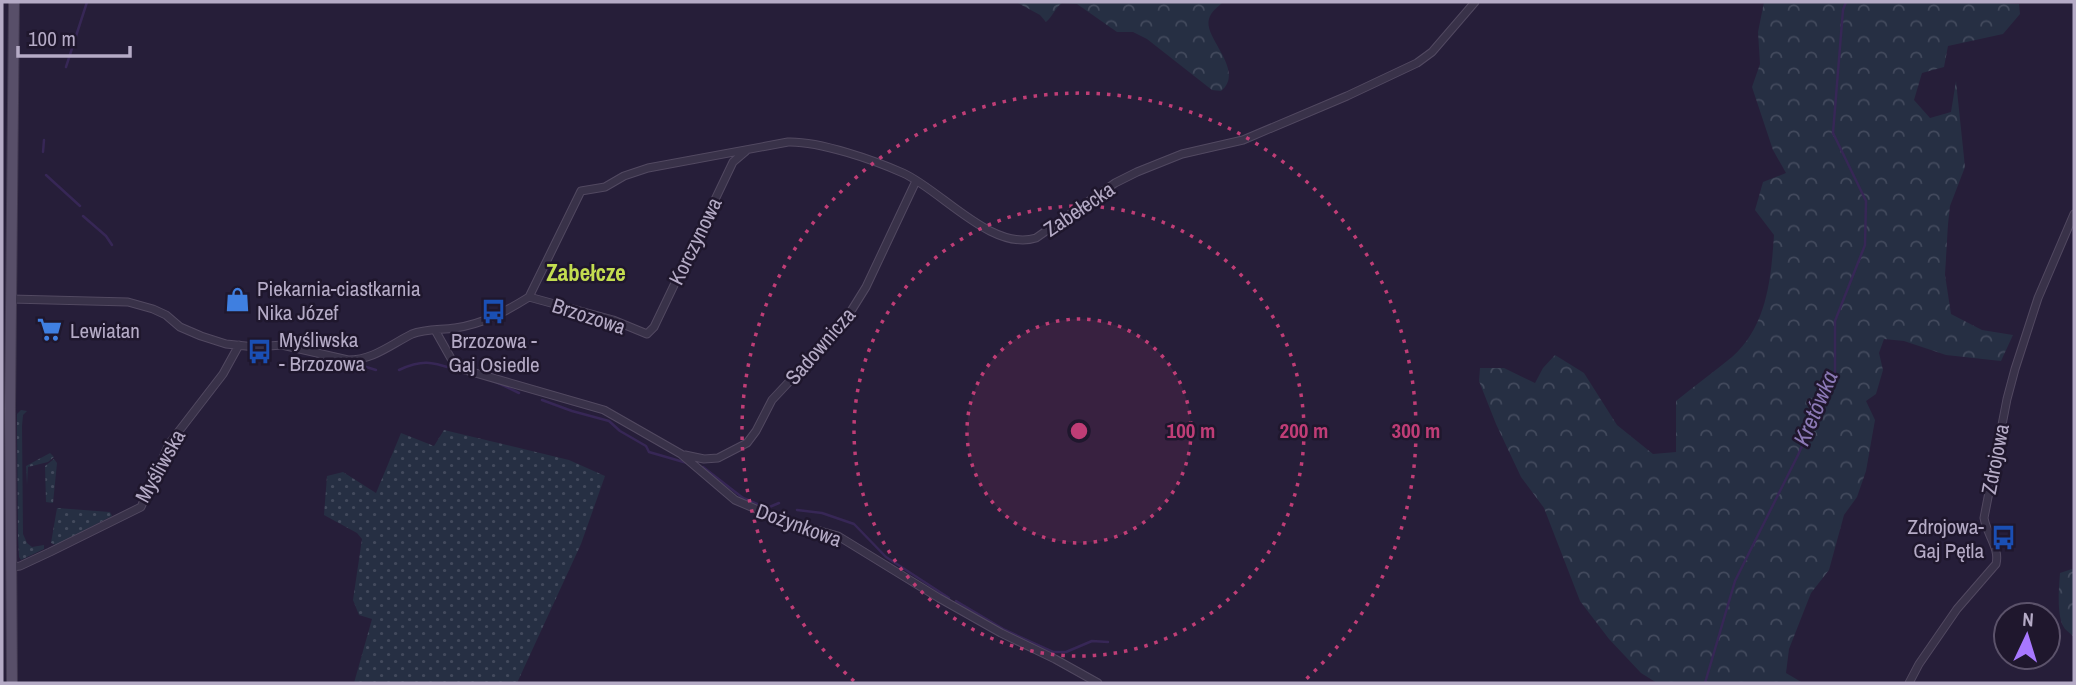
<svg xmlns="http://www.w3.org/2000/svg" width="2076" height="685" viewBox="0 0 2076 685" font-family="'Archivo Narrow',sans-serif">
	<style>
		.grass { fill: url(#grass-dots) }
		.forest { fill: url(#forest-crowns) }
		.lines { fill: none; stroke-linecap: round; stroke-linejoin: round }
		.stream { stroke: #372756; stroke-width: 2.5 }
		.street-casing { stroke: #524961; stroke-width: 9 }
		.primary-casing { stroke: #40384f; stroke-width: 12 }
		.street { stroke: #393249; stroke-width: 7 }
		.primary { stroke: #584f69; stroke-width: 10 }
		.ring { fill: none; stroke: #bf3d76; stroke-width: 3.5; stroke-dasharray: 3.5 7 }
		.labels { text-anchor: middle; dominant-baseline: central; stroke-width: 5; stroke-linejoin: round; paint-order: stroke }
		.street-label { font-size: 21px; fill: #b5abc6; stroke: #1f172d }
		.poi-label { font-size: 21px; fill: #b5abc6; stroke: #1f172d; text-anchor: start }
		.neighbourhood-label { font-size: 23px; font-weight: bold; fill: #c3dd50; stroke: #1f172d }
		.water-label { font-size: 23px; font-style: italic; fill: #8c79b6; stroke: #1f172d }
		.centre { fill: #bf3d76; stroke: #1f172d; stroke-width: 3.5 }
		.ring-label { font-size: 21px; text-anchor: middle; font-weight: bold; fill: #bf3d76; stroke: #1f172d; stroke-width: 5; stroke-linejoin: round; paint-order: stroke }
	</style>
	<defs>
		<pattern id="grass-dots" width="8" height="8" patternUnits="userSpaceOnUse" patternTransform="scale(1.75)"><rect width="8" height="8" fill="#262f43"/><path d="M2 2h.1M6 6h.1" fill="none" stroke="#434a5d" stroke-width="1.8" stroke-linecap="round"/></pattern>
		<pattern id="forest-crowns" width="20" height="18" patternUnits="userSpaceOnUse" patternTransform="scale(1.75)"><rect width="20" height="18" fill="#262f43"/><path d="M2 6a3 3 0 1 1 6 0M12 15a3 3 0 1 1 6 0" fill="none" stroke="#434a5d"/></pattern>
	</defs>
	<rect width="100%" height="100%" fill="#261e39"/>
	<path class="grass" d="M 21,410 L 27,411 L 23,415 L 22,426 L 23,534 L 27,543 L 32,547 L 44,545 L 44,549 L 21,560 L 19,557 L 18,537 L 17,429 L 17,414 Z
		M 444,430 L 569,460 L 605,476 L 581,544 L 517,683 L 354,683 L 372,619 L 359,615 L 353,600 L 362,539 L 357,533 L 324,515 L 327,476 L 343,472 L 376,493 L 401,433 L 434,446 Z
		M 50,453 L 54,457 L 48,462 L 28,467 L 27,485 L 26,466 Z
		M 54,459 L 57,463 L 53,503 L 46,502 L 45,466 Z
		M 57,508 L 110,512 L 112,516 L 56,545 L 51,543 Z"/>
	<path class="forest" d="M 1016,2 L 1223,2 C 1218,7 1211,11 1209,19 C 1203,38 1246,70 1221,91 L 1212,90 L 1147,39 L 1133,32 L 1117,32 L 1077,4 L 1062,3 C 1055,8 1053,16 1046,22 L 1040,15 Z
		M 1764,2 L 1985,2 L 2019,4 L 2020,14 L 2003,34 L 1948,46 L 1944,67 L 1922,73 L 1914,100 L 1930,118 L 1951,112 L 1956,81 L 1965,167 L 1950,206 L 1948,224 L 1945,275 L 1951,314 L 1982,330 L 2013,335 L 2001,361 L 1946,355 L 1904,341 L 1884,339 L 1879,353 L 1883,370 L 1876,394 L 1866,401 L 1875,420 L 1866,471 L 1857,497 L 1844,515 L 1829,570 L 1811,593 L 1789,649 L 1786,673 L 1803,683 L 1657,683 L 1641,673 L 1609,639 L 1580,601 L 1544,508 L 1521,477 L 1496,424 L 1479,381 L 1480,368 L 1504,368 L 1535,383 L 1543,368 L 1555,355 L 1584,373 L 1617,425 L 1653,454 L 1676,452 L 1676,401 C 1694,386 1714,372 1732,357 C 1767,326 1771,279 1774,235 L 1755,210 L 1763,182 L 1786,173 L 1773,150 L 1752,87 L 1760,64 L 1758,32 Z
		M 2072,569 L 2074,570 L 2074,637 C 2071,634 2068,632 2065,629 C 2056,618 2059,587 2060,573 Z"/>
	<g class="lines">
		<path class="stream" d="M 66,67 L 87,2
			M 43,152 L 44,140
			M 46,175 L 80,206
			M 83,216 L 106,236 L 112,245
			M 363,366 L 376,370
			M 399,370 C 425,358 434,363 460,371
			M 496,382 L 519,393
			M 542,400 L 572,411 L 609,421 L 620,431 L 646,446 L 649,452 L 687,463
			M 703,467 L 743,498 L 767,508 L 779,503
			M 797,510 L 822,513 L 854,524 L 886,557 L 949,598
			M 956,601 L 1005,630 L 1053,652 L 1066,652 L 1092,641 L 1108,642
			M 1705,683 L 1735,581 L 1798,455 L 1835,374 L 1835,321 L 1865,245 L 1866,201 L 1833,133 L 1843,10 L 1846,2"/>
		<defs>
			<path id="street" d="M 529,297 L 581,191 L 605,187 L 624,176 L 648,168 L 788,142 C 819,141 874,160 903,173 C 941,190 992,252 1036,238 L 1115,183 L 1137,172 L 1182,154 L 1243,140 L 1347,96 L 1417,63 L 1432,52 L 1475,2
				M 11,299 L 128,302 L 153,309 L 166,315 L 180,327 L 201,336 L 226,344 L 256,347 L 282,345 L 348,360 C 373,360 390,345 412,334 C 425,329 441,330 455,328 C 483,324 505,312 529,297 L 613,320 L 647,334 L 654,327 L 733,162 L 746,151
				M 435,330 L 453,362 L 465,370 L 604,410 L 681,454 L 735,500 L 781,520 L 838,536 L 939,598 L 1001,633 L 1055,659 L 1098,683
				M 685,455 L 704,459 L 718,458 L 747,443 L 756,431 L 772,400 L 843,324 L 866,287 L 916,181
				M 12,567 L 20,566 L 50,552 L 141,507 L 169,444 L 223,374 L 239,345
				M 1909,683 L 1919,664 L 1957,609 L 1996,564 C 2000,548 1987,535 1984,518 L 2007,399 L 2015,369 L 2038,298 L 2074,214"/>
			<path id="primary" d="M 12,683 L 10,408 L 14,2"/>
		</defs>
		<use href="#street" class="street-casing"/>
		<use href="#primary" class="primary-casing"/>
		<use href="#street" class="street"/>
		<use href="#primary" class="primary"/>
	</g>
	<circle cx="1079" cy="431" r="112" fill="#bf3d76" fill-opacity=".12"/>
	<g class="ring">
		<circle cx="1079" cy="431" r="112"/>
		<circle cx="1079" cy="431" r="225"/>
		<path d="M854 681A337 337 0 1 1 1304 681"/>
	</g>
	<defs>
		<symbol id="shop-bare" viewBox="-9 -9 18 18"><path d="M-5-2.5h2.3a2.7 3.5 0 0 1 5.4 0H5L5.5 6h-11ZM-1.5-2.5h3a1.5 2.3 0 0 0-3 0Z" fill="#3f7fe0" stroke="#1f172d" stroke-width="2.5" paint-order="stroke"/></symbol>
		<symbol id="bus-bare" viewBox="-9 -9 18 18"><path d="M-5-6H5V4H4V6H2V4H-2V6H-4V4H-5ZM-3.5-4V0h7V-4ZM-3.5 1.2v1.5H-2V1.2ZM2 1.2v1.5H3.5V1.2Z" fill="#1a4fb4" stroke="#1f172d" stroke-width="2.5" paint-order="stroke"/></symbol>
		<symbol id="supermarket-bare" viewBox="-9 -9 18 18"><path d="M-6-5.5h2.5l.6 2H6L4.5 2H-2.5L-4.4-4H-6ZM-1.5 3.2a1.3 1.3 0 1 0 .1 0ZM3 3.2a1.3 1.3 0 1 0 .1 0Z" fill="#3f7fe0" stroke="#1f172d" stroke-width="2.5" paint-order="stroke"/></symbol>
	</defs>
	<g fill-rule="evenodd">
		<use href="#shop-bare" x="220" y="282" width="35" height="35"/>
		<use href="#bus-bare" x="476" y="294" width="35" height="35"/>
		<use href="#supermarket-bare" x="32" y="312" width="35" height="35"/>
		<use href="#bus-bare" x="242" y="334" width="35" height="35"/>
		<use href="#bus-bare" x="1986" y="520" width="35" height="35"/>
	</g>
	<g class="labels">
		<g class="street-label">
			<text transform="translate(1079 209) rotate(-34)">Zabełecka</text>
			<text transform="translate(695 241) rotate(-64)">Korczynowa</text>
			<text transform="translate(589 316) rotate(18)">Brzozowa</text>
			<text transform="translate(820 346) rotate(-49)">Sadownicza</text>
			<text transform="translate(1995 459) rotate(-79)">Zdrojowa</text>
			<text transform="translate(160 466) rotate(-61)">Myśliwska</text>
			<text transform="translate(799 525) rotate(20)">Dożynkowa</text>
		</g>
		<g class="poi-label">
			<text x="257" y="288">Piekarnia-ciastkarnia<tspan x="257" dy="24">Nika Józef</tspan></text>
			<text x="70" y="330">Lewiatan</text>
			<text x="279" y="339">Myśliwska<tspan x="279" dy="24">- Brzozowa</tspan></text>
			<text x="494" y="340" text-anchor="middle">Brzozowa -<tspan x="494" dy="24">Gaj Osiedle</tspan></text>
			<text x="1984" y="526" text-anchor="end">Zdrojowa-<tspan x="1984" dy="24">Gaj Pętla</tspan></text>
		</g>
		<g class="neighbourhood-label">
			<text x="586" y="272">Zabełcze</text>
		</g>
		<g class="water-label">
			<text transform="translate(1815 408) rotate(-67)">Kretówka</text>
		</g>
	</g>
	<circle cx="1079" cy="431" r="10" class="centre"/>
	<g class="ring-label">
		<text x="1191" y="438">100 m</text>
		<text x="1304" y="438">200 m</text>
		<text x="1416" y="438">300 m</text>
	</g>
	<rect width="2076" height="685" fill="none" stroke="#b5abc6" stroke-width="7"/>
	<g transform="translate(2027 636) rotate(4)"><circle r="33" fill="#1f172d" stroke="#5b526a" stroke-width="2"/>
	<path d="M0-5L12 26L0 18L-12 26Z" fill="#a878ff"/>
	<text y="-10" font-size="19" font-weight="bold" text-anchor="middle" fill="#b5abc6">N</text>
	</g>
	<path d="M18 46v10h112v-10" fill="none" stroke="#b5abc6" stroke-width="3.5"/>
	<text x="28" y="46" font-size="21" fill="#b5abc6" stroke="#1f172d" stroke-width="5" paint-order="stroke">100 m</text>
</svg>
